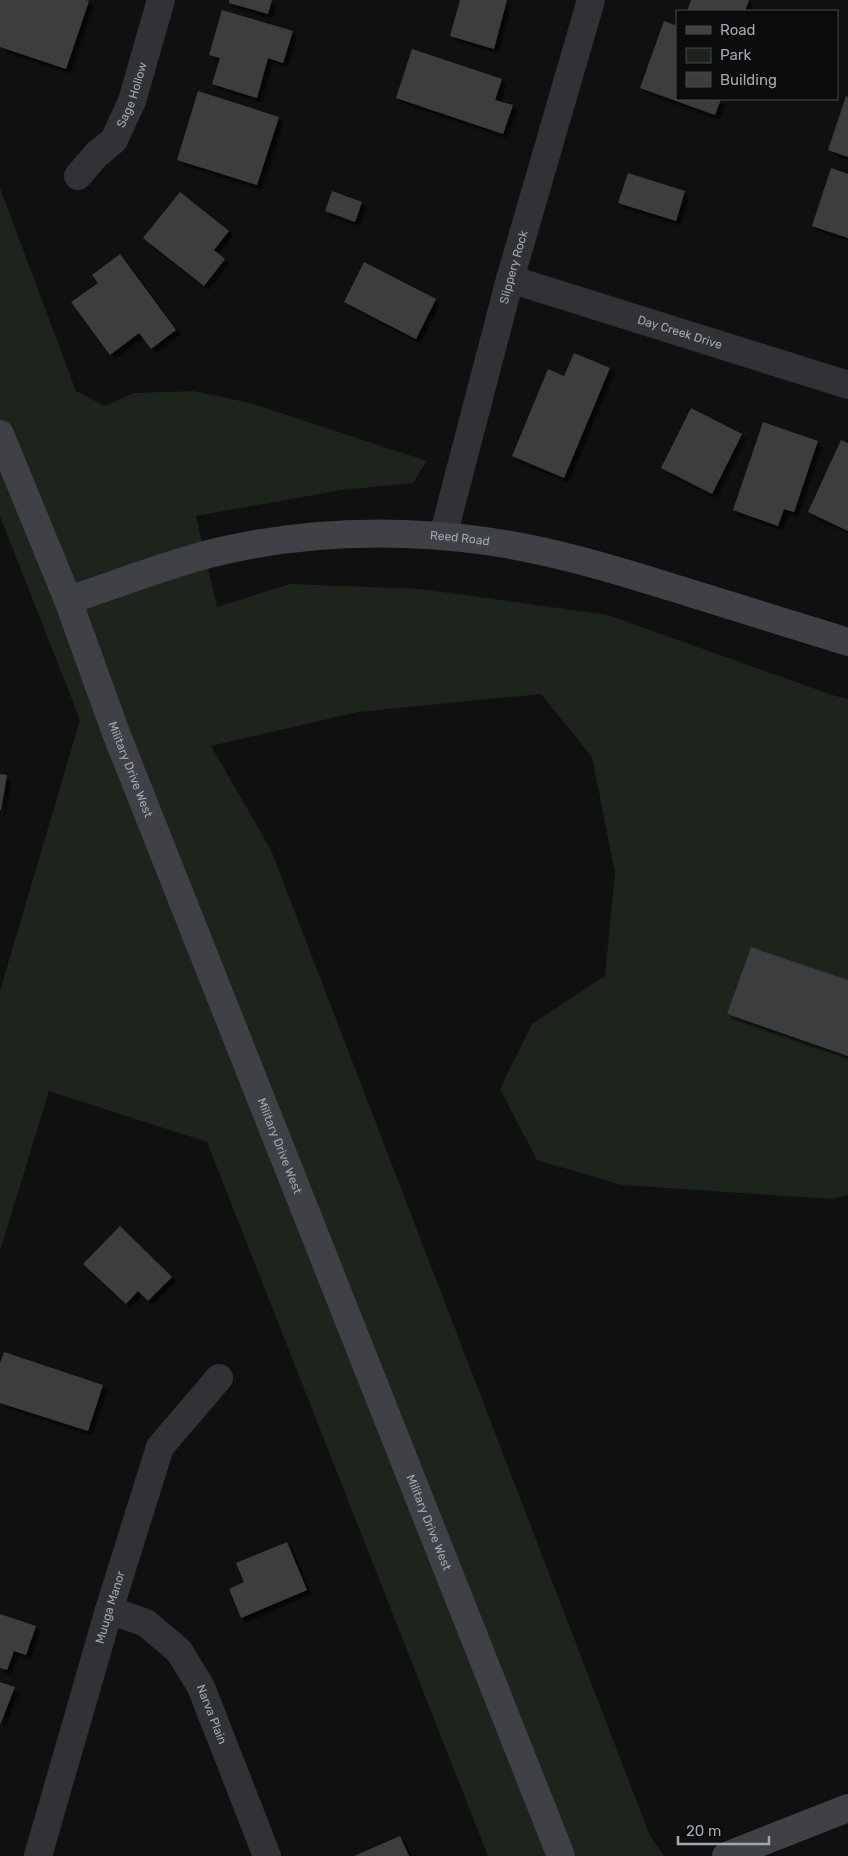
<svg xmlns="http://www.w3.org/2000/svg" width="848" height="1856" viewBox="0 0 848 1856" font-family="Rubik,sans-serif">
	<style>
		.green { fill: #1c241c }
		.building { fill: #3c3e41; filter: url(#shadow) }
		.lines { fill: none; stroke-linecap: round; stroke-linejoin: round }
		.street { stroke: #313236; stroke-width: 28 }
		.secondary { stroke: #3f4147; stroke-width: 28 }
		.labels { text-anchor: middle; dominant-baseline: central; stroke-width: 4.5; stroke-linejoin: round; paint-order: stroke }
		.street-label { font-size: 12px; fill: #a0a8b3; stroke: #0b0b0c }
	</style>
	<defs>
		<filter id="shadow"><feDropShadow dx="4.5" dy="4.5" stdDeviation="1" flood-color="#0009"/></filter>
	</defs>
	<rect width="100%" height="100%" fill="#101011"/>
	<path class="green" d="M 0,188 L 76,391 L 105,406 L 133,393 L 194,391 L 250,403 L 427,461 L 413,483 L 342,490 L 196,516 L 217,607 L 290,584 L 421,589 L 608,615 L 832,695 L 848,699 L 848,980 L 751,947 L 727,1014 L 848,1056 L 848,1195 L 831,1199 L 622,1185 L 537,1160 L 500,1089 L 532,1024 L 605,976 L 615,873 L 592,757 L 541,694 L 358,712 L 211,746 L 271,850 L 650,1836 L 664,1856 L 488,1856 L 207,1142 L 49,1091 L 0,1251 L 0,991 L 80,720 L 0,516 Z"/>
	<path class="building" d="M 0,0 L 85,0 L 89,1 L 66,69 L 0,47 Z
		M 229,0 L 272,0 L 268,14 L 229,3 Z
		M 460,0 L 507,0 L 494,49 L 450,36 Z
		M 691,0 L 749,0 L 745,11 L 687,11 Z
		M 222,10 L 293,31 L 283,63 L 268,58 L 257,98 L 212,84 L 220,58 L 209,55 Z
		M 664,21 L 677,26 L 677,99 L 721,99 L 715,115 L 640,88 Z
		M 412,49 L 502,79 L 495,100 L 513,105 L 503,134 L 396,98 Z
		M 198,91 L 279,117 L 257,185 L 177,160 Z
		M 846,96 L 848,97 L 848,157 L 828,150 Z
		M 831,168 L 848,174 L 848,238 L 812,226 Z
		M 628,173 L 685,191 L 676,221 L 618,203 Z
		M 332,191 L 362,202 L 355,222 L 325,211 Z
		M 180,192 L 229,231 L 214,250 L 225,259 L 204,286 L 143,238 Z
		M 120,254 L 176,330 L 151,349 L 139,333 L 110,355 L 71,302 L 98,283 L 92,275 Z
		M 364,262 L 436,299 L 416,339 L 344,302 Z
		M 574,353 L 610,368 L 564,478 L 512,456 L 548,369 L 564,376 Z
		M 691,408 L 742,434 L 712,494 L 661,468 Z
		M 763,422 L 818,441 L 794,512 L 784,509 L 778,526 L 733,510 Z
		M 841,440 L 848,443 L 848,531 L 808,512 Z
		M 0,774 L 7,775 L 1,810 L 0,810 Z
		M 751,947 L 848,980 L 848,1056 L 727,1014 Z
		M 120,1226 L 172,1277 L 148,1301 L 138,1291 L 126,1304 L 83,1264 Z
		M 4,1352 L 103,1385 L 88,1431 L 0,1403 L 0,1363 Z
		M 287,1542 L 307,1590 L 241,1618 L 229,1589 L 244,1582 L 236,1563 Z
		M 0,1614 L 36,1626 L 26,1655 L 14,1651 L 7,1670 L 0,1668 Z
		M 0,1682 L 15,1687 L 0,1725 Z
		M 400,1836 L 409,1856 L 354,1856 Z"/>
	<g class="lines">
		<g class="street">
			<path id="s1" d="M 78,176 L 96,155 L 114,140 L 132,101 L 161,0"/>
			<path id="s2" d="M 510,279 L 848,385"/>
			<path id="s3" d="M 443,536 L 510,279 L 591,0"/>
			<path id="s4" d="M 109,1610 L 146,1623 L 179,1651 L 201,1687 L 267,1856"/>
			<path id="s5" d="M 38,1856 L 109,1610 L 160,1447 L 219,1378"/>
		</g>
		<g class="secondary">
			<path id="s6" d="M 0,434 L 68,600 L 116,733 L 561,1856"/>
			<path id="s7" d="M 68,600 C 119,584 169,563 221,551 C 308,531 398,529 486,541 C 550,550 613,569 674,588 C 732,606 790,624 848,642"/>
			<path d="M 726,1856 L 848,1808"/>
		</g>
	</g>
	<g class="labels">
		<g class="street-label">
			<text stroke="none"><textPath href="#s1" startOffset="100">Sage Hollow</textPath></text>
			<text stroke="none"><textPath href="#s3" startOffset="278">Slippery Rock</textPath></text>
			<text stroke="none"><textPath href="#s2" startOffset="178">Day Creek Drive</textPath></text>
			<text stroke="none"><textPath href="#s7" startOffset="401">Reed Road</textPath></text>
			<text stroke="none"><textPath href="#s6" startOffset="360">Military Drive West</textPath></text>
			<text stroke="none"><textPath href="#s6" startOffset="765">Military Drive West</textPath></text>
			<text stroke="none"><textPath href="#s6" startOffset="1170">Military Drive West</textPath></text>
			<text stroke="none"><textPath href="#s5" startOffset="259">Muuga Manor</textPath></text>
			<text stroke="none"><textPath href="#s4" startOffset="154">Narva Plain</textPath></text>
		</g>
	</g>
	<rect x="676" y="10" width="162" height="90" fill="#0b0b0c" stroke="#474a4f"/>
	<rect x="686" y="26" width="25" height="8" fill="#3f4147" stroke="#474a4f"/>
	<text x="720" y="35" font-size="15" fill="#a0a8b3">Road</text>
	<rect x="686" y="48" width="25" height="15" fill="#1c241c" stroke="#474a4f"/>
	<text x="720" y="60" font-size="15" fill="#a0a8b3">Park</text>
	<rect x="686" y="72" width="25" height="15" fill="#3c3e41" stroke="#474a4f"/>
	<text x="720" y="85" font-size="15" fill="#a0a8b3">Building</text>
	<path d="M678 1836v8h91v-8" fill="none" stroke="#a0a8b3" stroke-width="2.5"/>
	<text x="686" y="1836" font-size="15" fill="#a0a8b3" stroke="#0b0b0c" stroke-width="4" paint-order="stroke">20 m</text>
</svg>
